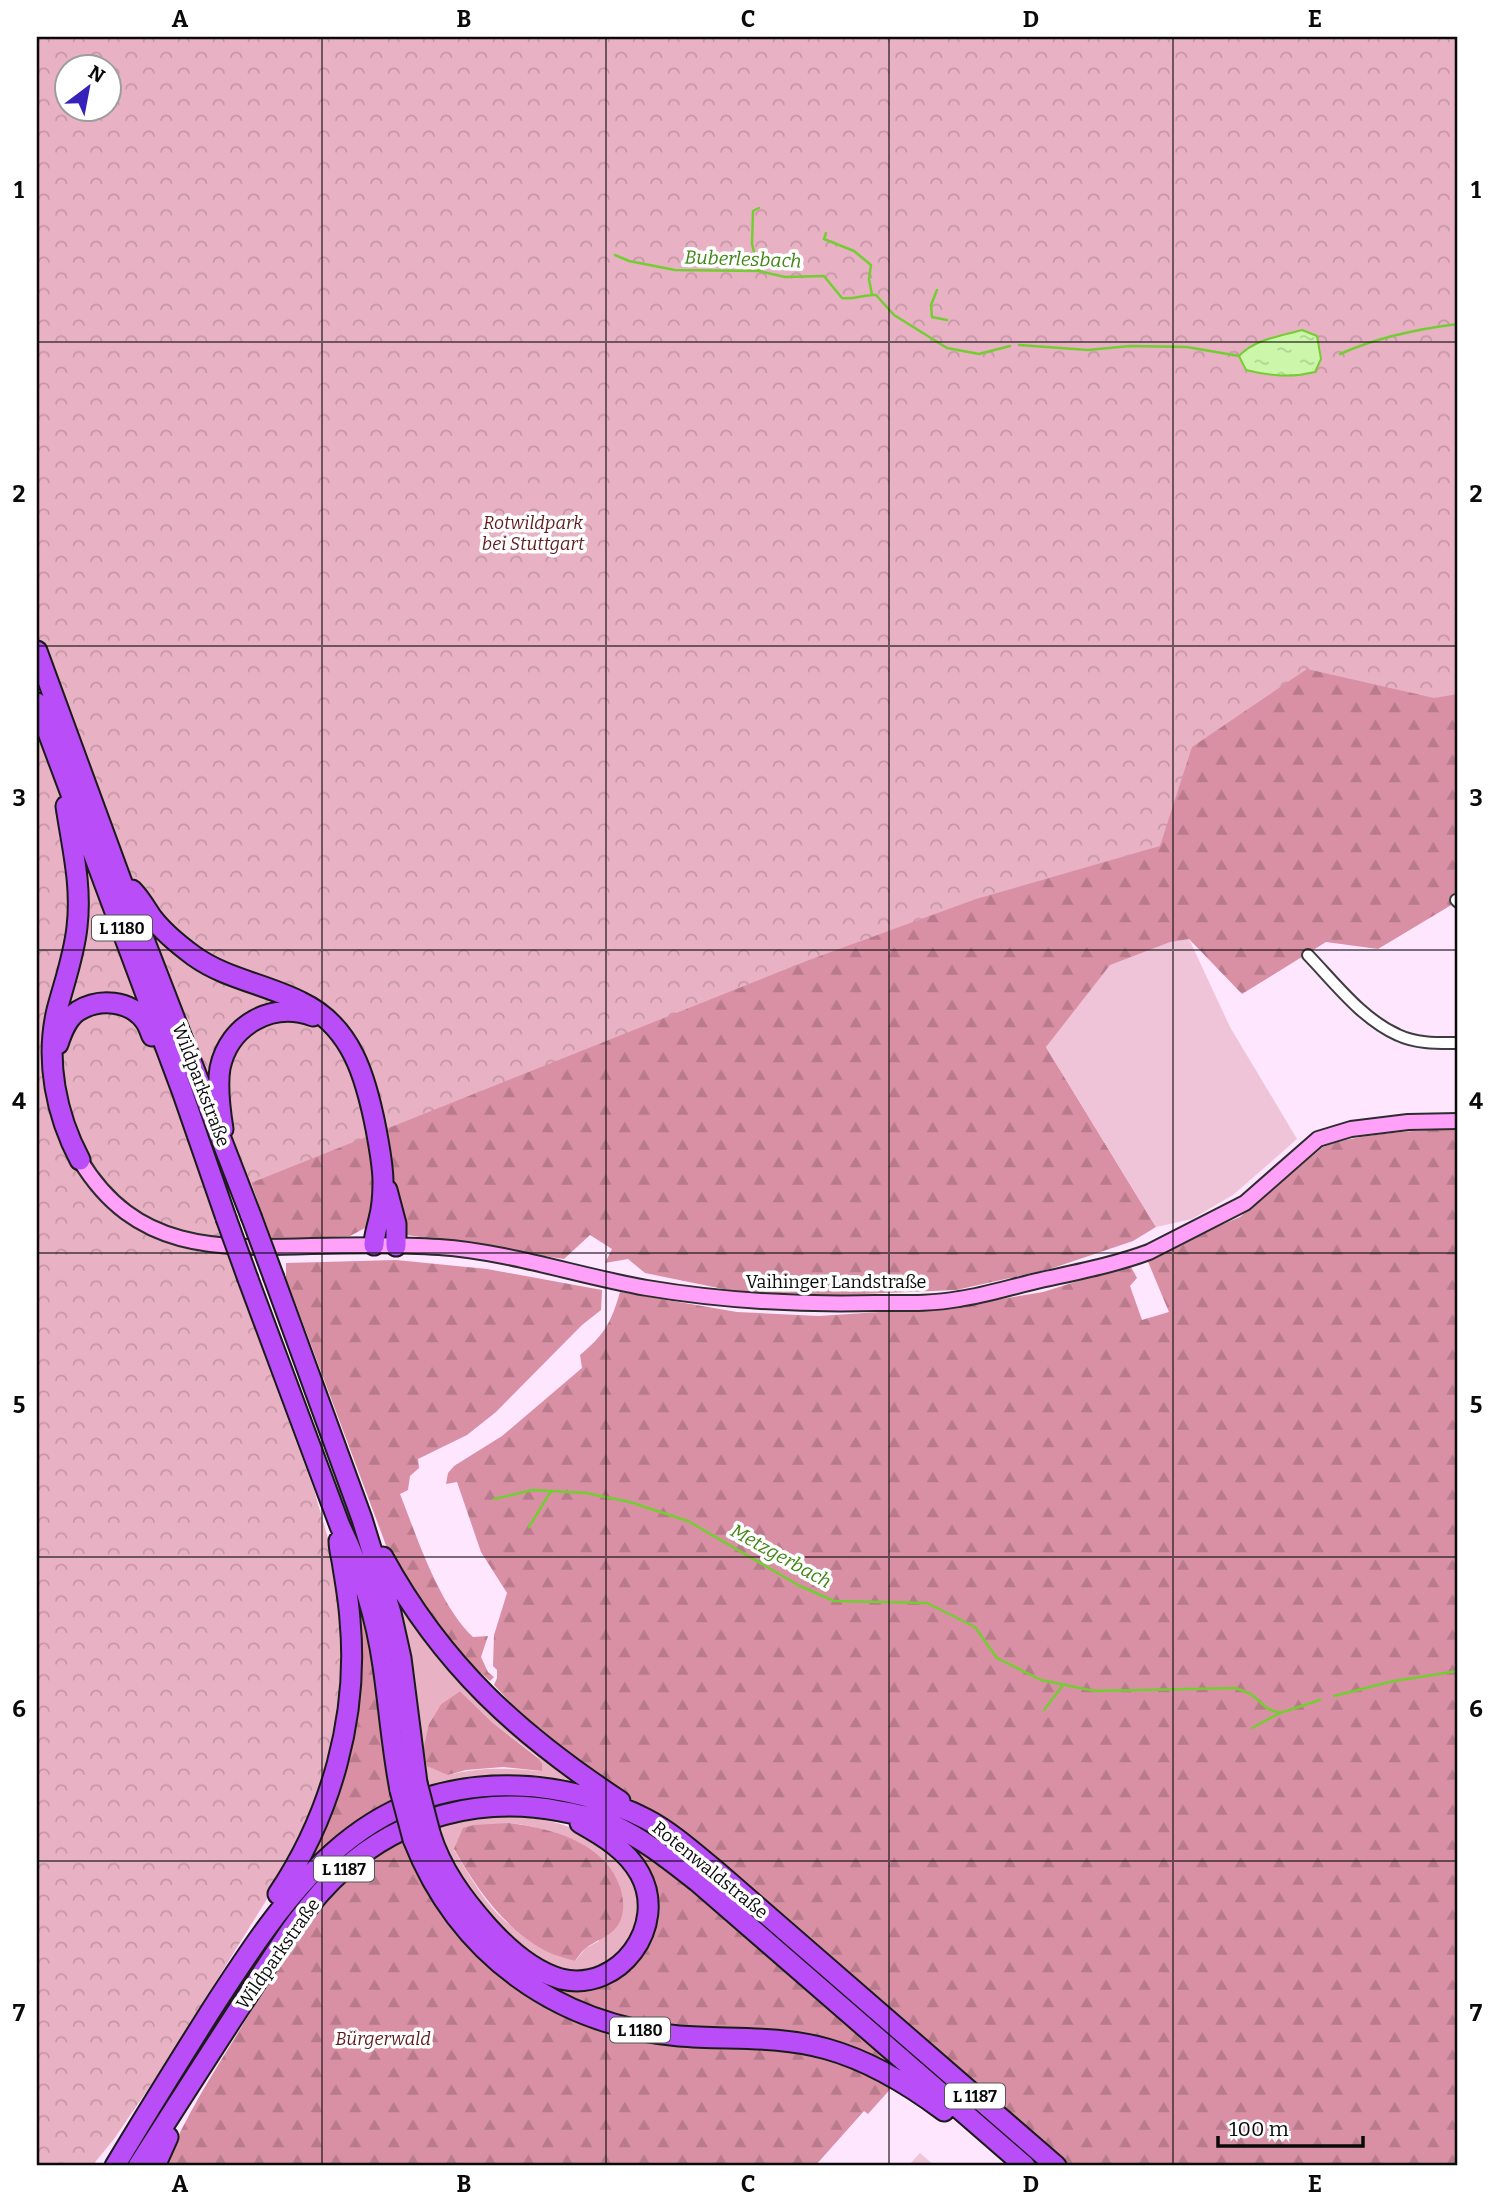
<svg xmlns="http://www.w3.org/2000/svg" width="1495" height="2203" viewBox="0 0 1495 2203" font-family="Bitter,serif">
	<style>
		.grass { fill: #e8b1c4; fill-rule: evenodd }
		.forest { fill: url(#forest-firs); fill-rule: evenodd }
		.park { fill: url(#park-crowns); fill-rule: evenodd }
		.pitch { fill: #efc3d8 }
		.water { fill: url(#water-ripples); stroke: #73ce31; stroke-width: 2 }
		.lines { fill: none; stroke-linecap: round; stroke-linejoin: round }
		.stream { stroke: #73ce31; stroke-width: 2.5 }
		.street-casing { stroke: #3d3d3d; stroke-width: 14 }
		.secondary-casing { stroke: #2c2c2c; stroke-width: 18 }
		.highway-casing { stroke: #1b1b1b; stroke-width: 23 }
		.street { stroke: #fff; stroke-width: 10 }
		.secondary { stroke: #ffa1f8; stroke-width: 14 }
		.highway { stroke: #b94df7; stroke-width: 19 }
		.highway-bridge-casing { stroke: #1b1b1b; stroke-width: 23; stroke-linecap: butt }
		.highway-bridge { stroke: #b94df7; stroke-width: 19 }
		.grid { fill: none; stroke: #0a0a0a; stroke-width: 2; stroke-opacity: 0.55 }
		.labels { text-anchor: middle; dominant-baseline: central; stroke-width: 7; stroke-linejoin: round; paint-order: stroke }
		.shield { fill: #fff; stroke: #545454; stroke-width: 2 }
		.shield-label { font-size: 16px; font-weight: bold; fill: #0a0a0a }
		.park-label { font-size: 18px; font-style: italic; fill: #601b1c; stroke: #fff }
		.street-label { font-size: 18px; fill: #0a0a0a; stroke: #fff }
		.water-label { font-size: 19px; font-style: italic; fill: #3f8613; stroke: #fff }
		.neatline { fill: none; stroke: #0a0a0a; stroke-width: 2.5 }
		.grid-label { font-size: 23px; text-anchor: middle; font-weight: bold; fill: #0a0a0a }
	</style>
	<defs>
		<pattern id="forest-firs" width="22" height="20" patternUnits="userSpaceOnUse" patternTransform="scale(1.75)"><rect width="22" height="20" fill="#d990a4"/><path d="M5 1l3.5 6h-7zM16 11l3.5 6h-7z" fill="#b97b8c"/></pattern>
		<pattern id="park-crowns" width="20" height="18" patternUnits="userSpaceOnUse" patternTransform="scale(1.75)"><rect width="20" height="18" fill="#e8b1c4"/><path d="M2 6a3 3 0 1 1 6 0M12 15a3 3 0 1 1 6 0" fill="none" stroke="#c697a7"/></pattern>
		<pattern id="water-ripples" width="26" height="14" patternUnits="userSpaceOnUse" patternTransform="scale(1.75)"><rect width="26" height="14" fill="#ccf7ab"/><path d="M2 4q2-2 4 0t4 0M15 11q2-2 4 0t4 0" fill="none" stroke="#aed292"/></pattern>
	</defs>
	<rect width="100%" height="100%" fill="#ffe6ff"/>
	<path class="grass" d="M 396,1595 L 601,1794 L 427,1791 L 402,1617 ZM 460,1691 L 493,1723 L 538,1757 L 541,1771 C 509,1768 480,1767 448,1775 L 429,1724 L 441,1704 Z
		M 490,1815 C 540,1817 579,1821 617,1857 C 622,1862 629,1867 632,1873 C 637,1885 639,1902 643,1915 L 616,1961 L 583,1974 L 547,1967 L 498,1928 L 457,1872 L 436,1825 ZM 509,1823 C 546,1827 578,1838 606,1863 L 599,1941 L 586,1948 L 575,1961 C 555,1950 532,1940 513,1927 C 487,1909 470,1876 454,1850 Z"/>
	<path class="forest" d="M 37,37 L 1458,37 L 1458,901 L 1378,949 L 1326,942 L 1242,994 L 1189,939 L 1046,1047 L 1156,1227 L 1133,1241 L 1050,1269 L 956,1290 L 839,1295 L 738,1292 L 645,1273 L 628,1259 L 605,1263 L 612,1249 L 590,1235 L 564,1259 L 407,1235 ZM 66,66 L 108,66 L 108,108 L 66,108 Z
		M 369,1120 L 377,1202 L 367,1227 L 350,1236 L 272,1240 L 239,1150 Z
		M 1458,1127 L 1458,2166 L 1070,2166 L 710,1855 L 667,1822 L 564,1756 L 508,1705 L 510,1702 L 494,1685 L 497,1678 L 497,1670 L 493,1666 L 494,1635 L 507,1593 L 481,1552 L 457,1482 L 446,1484 L 448,1473 L 454,1466 L 502,1436 L 582,1368 L 580,1355 C 605,1334 611,1323 620,1292 L 737,1312 L 819,1316 L 954,1307 L 1043,1292 L 1130,1265 L 1137,1278 L 1130,1286 L 1142,1320 L 1169,1312 L 1146,1257 L 1240,1217 L 1323,1147 C 1361,1132 1417,1132 1458,1127 Z
		M 396,1260 L 487,1269 L 602,1290 L 601,1310 L 582,1325 L 496,1412 L 467,1435 L 418,1459 L 419,1468 L 410,1476 L 408,1490 L 400,1494 C 417,1537 439,1605 473,1637 L 488,1636 L 481,1657 L 488,1672 L 494,1677 L 490,1681 L 481,1673 L 479,1675 L 461,1658 L 396,1566 L 387,1548 L 286,1278 L 286,1263 Z
		M 349,1570 L 369,1628 L 394,1804 L 372,1811 L 338,1836 L 304,1869 Z
		M 460,1691 L 493,1723 L 538,1758 L 542,1764 L 542,1771 L 503,1767 L 466,1770 L 448,1775 L 427,1766 L 423,1751 L 429,1724 L 441,1704 Z
		M 509,1823 C 550,1828 605,1842 620,1887 C 623,1897 625,1908 621,1919 C 614,1937 598,1938 585,1949 C 581,1952 578,1957 575,1961 C 565,1958 553,1955 544,1950 C 504,1928 476,1888 454,1849 L 463,1828 L 474,1825 Z
		M 403,1839 L 542,2003 L 755,2045 L 830,2057 L 894,2085 L 868,2114 L 864,2111 L 815,2166 L 165,2166 C 185,2116 214,2072 242,2026 C 278,1968 309,1905 367,1862 C 378,1854 391,1847 403,1839 Z
		M 622,1840 L 660,1859 L 914,2079 L 701,2030 L 653,2024 L 591,2009 L 542,1985 L 462,1909 L 576,1988 L 653,1931 Z"/>
	<path class="park" d="M 37,37 L 1458,37 L 1458,694 L 1434,698 L 1307,669 L 1192,747 L 1160,846 L 976,899 L 809,960 L 231,1191 L 214,1219 L 314,1490 L 332,1552 L 343,1633 L 341,1701 L 332,1748 L 313,1810 L 280,1878 L 161,2070 L 114,2139 L 92,2166 L 37,2166 ZM 66,66 L 108,66 L 108,108 L 66,108 Z"/>
	<path class="pitch" d="M 1189,939 L 1230,1027 L 1297,1139 L 1233,1195 L 1192,1219 L 1156,1227 L 1046,1047 L 1110,965 L 1170,942 Z
		M 920,2153 L 935,2166 L 908,2166 Z"/>
	<path class="water" d="M 1302,330 L 1317,336 L 1321,359 L 1315,372 C 1291,378 1270,376 1246,370 L 1239,356 C 1255,339 1281,336 1302,330 Z"/>
	<g class="lines">
		<path class="stream" d="M 759,208 L 753,211 L 752,244 L 759,271
			M 826,233 L 824,239 L 854,251 L 871,265 L 869,279 L 872,295
			M 615,255 L 629,261 L 675,270 L 759,271 L 785,277 L 824,276 L 842,298 C 854,300 864,294 876,295 L 894,315 L 947,348 L 979,354 L 1010,346
			M 937,290 L 931,305 L 932,317 L 947,320
			M 1019,345 L 1088,350 L 1130,346 L 1187,347 L 1239,356
			M 1340,354 C 1378,337 1417,329 1458,324
			M 494,1499 L 533,1490 L 586,1493 L 630,1502 L 688,1521 L 798,1585 L 834,1601 L 927,1603 L 975,1627 L 997,1658 L 1041,1680 L 1095,1691 L 1236,1688 L 1251,1694 L 1268,1709 L 1280,1713 L 1320,1700
			M 529,1527 L 551,1491
			M 1334,1696 L 1394,1681 L 1458,1671
			M 1044,1710 L 1063,1685
			M 1252,1728 L 1280,1713"/>
		<defs>
			<path id="street" d="M 1456,900 L 1458,902
				M 1308,955 C 1335,983 1362,1019 1398,1035 C 1417,1044 1439,1043 1458,1043"/>
			<path id="secondary" d="M 80,1160 C 135,1251 216,1249 311,1246 C 353,1245 397,1244 439,1247 C 510,1252 578,1276 647,1288 C 724,1301 798,1305 876,1303 C 903,1303 932,1304 959,1299 C 987,1295 1014,1286 1041,1280 C 1077,1272 1114,1265 1149,1252 L 1245,1203 L 1318,1139 L 1351,1129 L 1408,1122 L 1458,1121"/>
			<path id="highway" d="M 37,651 L 121,880 L 251,1216
				M 37,703 L 182,1091 L 226,1218
				M 66,806 C 72,847 82,885 77,927 C 74,956 64,983 57,1010 C 45,1060 56,1115 80,1160
				M 132,890 C 140,898 145,907 151,916 C 162,931 179,945 194,956 C 226,979 266,984 301,1002 C 352,1026 366,1078 376,1129 C 379,1146 383,1165 383,1182 C 383,1193 382,1208 379,1219 C 377,1228 374,1236 374,1245
				M 58,1044 C 62,1032 67,1018 78,1011 C 99,998 130,1000 145,1021 C 148,1025 150,1031 152,1036
				M 223,1129 C 220,1110 217,1086 220,1068 C 229,1025 272,1001 313,1016
				M 387,1190 L 396,1224 L 396,1246
				M 274,1278 L 362,1519 L 391,1613 L 401,1658 L 417,1783
				M 248,1279 L 340,1526 C 361,1569 376,1617 383,1666 C 389,1707 392,1749 400,1790
				M 383,1557 C 442,1665 518,1734 620,1801
				M 430,1833 C 441,1869 463,1899 488,1927 C 507,1948 532,1971 561,1979 C 620,1993 668,1925 640,1874 C 627,1850 603,1836 580,1823
				M 413,1839 C 458,1954 556,2025 679,2036 C 729,2040 778,2035 827,2049 C 870,2061 908,2084 944,2111
				M 278,1894 C 331,1815 359,1716 350,1620 C 349,1603 346,1585 343,1567 C 342,1558 339,1550 339,1541
				M 115,2166 C 146,2114 178,2063 210,2012 C 286,1894 360,1780 518,1786 C 558,1787 610,1800 646,1819 C 671,1832 692,1851 714,1869 L 1056,2166
				M 138,2166 C 175,2108 212,2050 250,1992 C 278,1949 304,1905 343,1870 C 402,1816 482,1796 560,1811 C 577,1814 595,1817 611,1824 C 644,1839 671,1861 699,1883 L 1025,2166
				M 155,2166 L 168,2137"/>
		</defs>
		<use href="#street" class="street-casing"/>
		<use href="#secondary" class="secondary-casing"/>
		<use href="#highway" class="highway-casing"/>
		<use href="#street" class="street"/>
		<use href="#secondary" class="secondary"/>
		<use href="#highway" class="highway"/>
		<defs>
			<path id="highway-bridge" d="M 251,1216 L 274,1278
				M 226,1218 L 248,1279
				M 417,1783 L 430,1833
				M 400,1790 L 413,1839"/>
		</defs>
		<use href="#highway-bridge" class="highway-bridge-casing"/>
		<use href="#highway-bridge" class="highway-bridge"/>
	</g>
	<path class="grid" d="M 322,37 L 322,2166M 606,37 L 606,2166M 889,37 L 889,2166M 1173,37 L 1173,2166M 37,342 L 1458,342M 37,646 L 1458,646M 37,950 L 1458,950M 37,1253 L 1458,1253M 37,1557 L 1458,1557M 37,1861 L 1458,1861"/>
	<g class="labels">
		<g class="shield">
			<rect x="92" y="915.5" width="60" height="25" rx="5"/>
			<rect x="314" y="1856.5" width="60" height="25" rx="5"/>
			<rect x="610" y="2017.5" width="60" height="25" rx="5"/>
			<rect x="945" y="2083.5" width="60" height="25" rx="5"/>
		</g>
		<g class="shield-label">
			<text x="122" y="928">L 1180</text>
			<text x="344" y="1869">L 1187</text>
			<text x="640" y="2030">L 1180</text>
			<text x="975" y="2096">L 1187</text>
		</g>
		<g class="park-label">
			<text x="533" y="523">Rotwildpark<tspan x="533" dy="21">bei Stuttgart</tspan></text>
			<text x="383" y="2039">Bürgerwald</text>
		</g>
		<g class="street-label">
			<text transform="translate(201 1085) rotate(69)">Wildparkstraße</text>
			<text x="836" y="1282">Vaihinger Landstraße</text>
			<text transform="translate(710 1870) rotate(39)">Rotenwaldstraße</text>
			<text transform="translate(278 1954) rotate(-55)">Wildparkstraße</text>
		</g>
		<g class="water-label">
			<text transform="translate(743 259) rotate(2)">Buberlesbach</text>
			<text transform="translate(781 1556) rotate(29)">Metzgerbach</text>
		</g>
	</g>
	<rect width="1495" height="2203" fill="none" stroke="#ffffff" stroke-width="77"/>
	<g transform="translate(88 88) rotate(32)"><circle r="33" fill="#ffffff" stroke="#9d9d9d" stroke-width="2"/>
	<path d="M0-5L12 26L0 18L-12 26Z" fill="#3621ba"/>
	<text y="-10" font-size="19" font-weight="bold" text-anchor="middle" fill="#0a0a0a">N</text>
	</g>
	<path d="M1218 2136v10h145v-10" fill="none" stroke="#0a0a0a" stroke-width="3.5"/>
	<text x="1229" y="2136" font-size="21" fill="#0a0a0a" stroke="#ffffff" stroke-width="5" paint-order="stroke">100 m</text>
	<rect x="38" y="38" width="1418" height="2126" class="neatline"/>
	<g class="grid-label">
		<text x="180" y="27">A</text>
		<text x="464" y="27">B</text>
		<text x="748" y="27">C</text>
		<text x="1031" y="27">D</text>
		<text x="1315" y="27">E</text>
		<text x="19" y="198">1</text>
		<text x="1476" y="198">1</text>
		<text x="19" y="502">2</text>
		<text x="1476" y="502">2</text>
		<text x="19" y="806">3</text>
		<text x="1476" y="806">3</text>
		<text x="19" y="1109">4</text>
		<text x="1476" y="1109">4</text>
		<text x="19" y="1413">5</text>
		<text x="1476" y="1413">5</text>
		<text x="19" y="1717">6</text>
		<text x="1476" y="1717">6</text>
		<text x="19" y="2021">7</text>
		<text x="1476" y="2021">7</text>
		<text x="180" y="2192">A</text>
		<text x="464" y="2192">B</text>
		<text x="748" y="2192">C</text>
		<text x="1031" y="2192">D</text>
		<text x="1315" y="2192">E</text>
	</g>
</svg>
